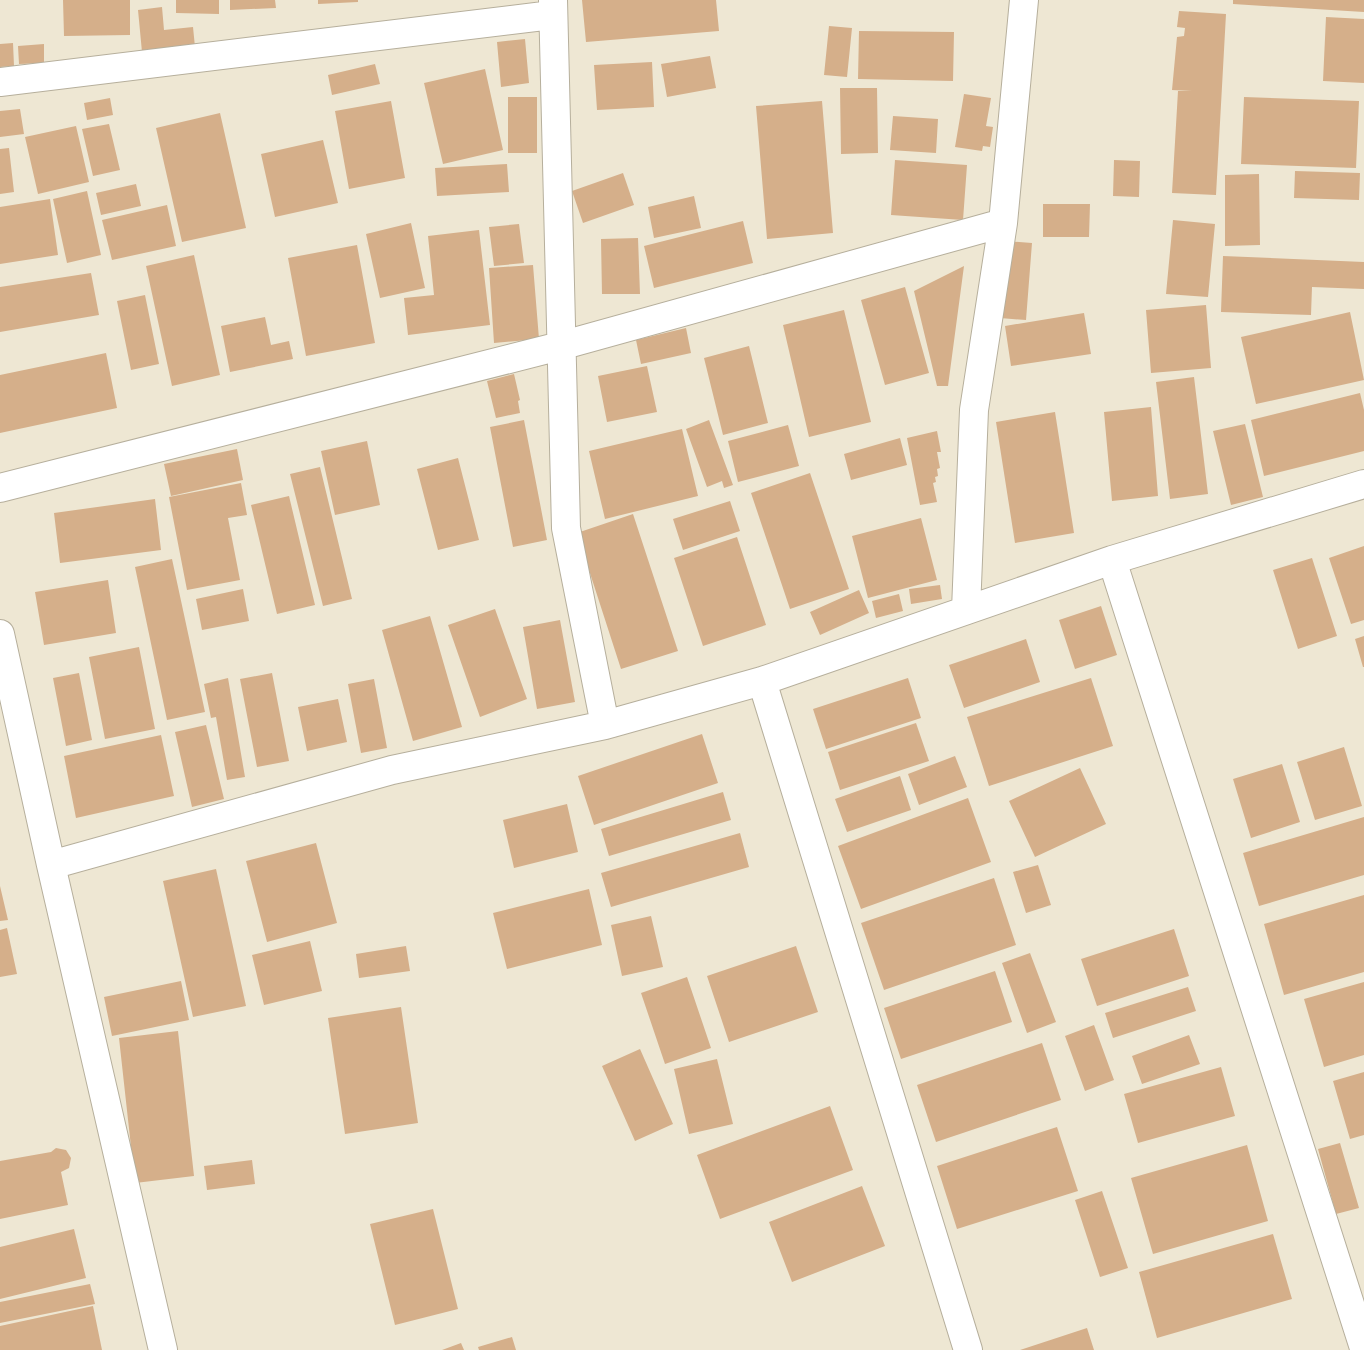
<svg xmlns="http://www.w3.org/2000/svg" width="1364" height="1350" viewBox="0 0 1364 1350" font-family="'Golos Text',sans-serif">
	<style>
		.building { fill: #d5af8a }
		.lines { fill: none; stroke-linecap: round; stroke-linejoin: round }
		.minor-casing { stroke: #b6af9c; stroke-width: 30 }
		.minor { stroke: #fff; stroke-width: 28 }
	</style>
	<rect width="100%" height="100%" fill="#eee7d3"/>
	<path class="building" d="M 63,0 L 130,0 L 130,35 L 64,36 Z
		M 176,0 L 219,0 L 219,14 L 176,13 Z
		M 230,0 L 275,0 L 276,8 L 230,10 Z
		M 318,0 L 358,0 L 358,2 L 318,4 Z
		M 582,0 L 716,0 L 719,31 L 586,42 Z
		M 1233,0 L 1364,0 L 1364,12 L 1233,4 Z
		M 162,7 L 164,30 L 193,27 L 195,47 L 142,52 L 138,10 Z
		M 1179,11 L 1226,14 L 1216,195 L 1172,193 L 1178,91 L 1192,91 L 1172,90 L 1177,37 L 1184,36 L 1185,28 L 1177,27 Z
		M 1326,17 L 1364,19 L 1364,83 L 1323,81 Z
		M 829,26 L 852,28 L 847,77 L 824,75 Z
		M 859,31 L 954,32 L 953,81 L 858,79 Z
		M 525,39 L 529,83 L 501,87 L 497,42 Z
		M 13,43 L 14,66 L 0,67 L 0,44 Z
		M 44,44 L 44,63 L 19,64 L 18,46 Z
		M 710,56 L 716,88 L 667,97 L 661,64 Z
		M 652,62 L 654,107 L 597,110 L 594,65 Z
		M 375,64 L 380,84 L 332,95 L 328,75 Z
		M 485,69 L 503,150 L 443,164 L 424,83 Z
		M 840,88 L 877,88 L 878,153 L 841,154 Z
		M 964,94 L 991,98 L 986,126 L 993,127 L 990,147 L 983,146 L 982,151 L 955,147 Z
		M 508,97 L 537,97 L 537,153 L 508,153 Z
		M 1244,97 L 1359,101 L 1356,168 L 1241,164 Z
		M 110,98 L 113,115 L 87,120 L 84,103 Z
		M 391,101 L 405,178 L 349,189 L 335,111 Z
		M 822,101 L 833,233 L 767,239 L 756,106 Z
		M 20,109 L 24,134 L 0,137 L 0,111 Z
		M 220,113 L 246,228 L 182,242 L 156,128 Z
		M 893,116 L 938,119 L 936,153 L 890,150 Z
		M 109,124 L 120,170 L 93,176 L 82,129 Z
		M 76,126 L 89,182 L 38,194 L 25,137 Z
		M 323,140 L 338,203 L 275,217 L 261,154 Z
		M 9,148 L 14,192 L 0,194 L 0,149 Z
		M 895,160 L 967,165 L 963,220 L 891,215 Z
		M 1114,160 L 1140,161 L 1139,197 L 1113,196 Z
		M 507,164 L 509,192 L 437,196 L 435,168 Z
		M 1295,171 L 1360,173 L 1359,200 L 1294,198 Z
		M 623,173 L 634,205 L 583,223 L 572,191 Z
		M 1259,174 L 1260,245 L 1225,246 L 1225,175 Z
		M 136,184 L 141,206 L 101,215 L 96,193 Z
		M 87,191 L 101,255 L 67,263 L 53,199 Z
		M 694,196 L 701,228 L 654,238 L 648,207 Z
		M 50,199 L 58,255 L 0,264 L 0,207 Z
		M 1043,204 L 1090,204 L 1089,237 L 1043,237 Z
		M 167,205 L 176,246 L 112,260 L 102,220 Z
		M 1173,220 L 1215,224 L 1208,297 L 1166,294 Z
		M 743,221 L 753,263 L 654,288 L 644,246 Z
		M 411,223 L 425,288 L 380,298 L 366,234 Z
		M 519,224 L 524,263 L 494,266 L 489,227 Z
		M 479,230 L 490,325 L 408,335 L 404,298 L 434,295 L 428,236 Z
		M 638,238 L 640,294 L 602,294 L 601,239 Z
		M 1006,241 L 1032,243 L 1026,320 L 1000,318 Z
		M 357,245 L 375,343 L 306,356 L 288,258 Z
		M 194,255 L 220,375 L 172,386 L 146,266 Z
		M 1223,256 L 1364,262 L 1364,289 L 1312,287 L 1311,315 L 1221,312 Z
		M 533,265 L 539,339 L 494,343 L 489,268 Z
		M 964,266 L 948,386 L 937,386 L 914,291 Z
		M 91,273 L 99,315 L 0,332 L 0,287 Z
		M 905,287 L 929,373 L 885,385 L 861,300 Z
		M 145,295 L 159,364 L 131,370 L 117,301 Z
		M 1206,305 L 1211,368 L 1151,373 L 1146,310 Z
		M 844,310 L 871,422 L 809,437 L 783,325 Z
		M 1350,312 L 1364,380 L 1256,404 L 1241,337 Z
		M 1084,313 L 1091,354 L 1011,366 L 1005,326 Z
		M 265,317 L 271,345 L 289,341 L 293,359 L 230,372 L 221,326 Z
		M 686,328 L 691,353 L 641,364 L 636,340 Z
		M 749,346 L 768,423 L 723,435 L 704,358 Z
		M 106,353 L 117,408 L 0,433 L 0,375 Z
		M 647,366 L 657,412 L 607,422 L 598,376 Z
		M 514,374 L 520,400 L 518,401 L 520,413 L 496,418 L 487,381 Z
		M 1194,377 L 1208,494 L 1170,499 L 1156,382 Z
		M 1360,393 L 1364,410 L 1364,451 L 1264,476 L 1251,420 Z
		M 1151,407 L 1158,496 L 1112,501 L 1104,412 Z
		M 1055,412 L 1074,533 L 1015,543 L 996,422 Z
		M 524,420 L 547,540 L 513,547 L 490,427 Z
		M 709,420 L 733,485 L 724,488 L 722,481 L 707,487 L 686,429 Z
		M 1245,424 L 1263,497 L 1231,505 L 1213,431 Z
		M 788,425 L 799,466 L 738,482 L 728,441 Z
		M 682,429 L 698,496 L 605,519 L 589,451 Z
		M 937,431 L 941,452 L 937,452 L 940,468 L 937,469 L 938,476 L 935,477 L 936,482 L 933,483 L 937,502 L 920,505 L 907,438 Z
		M 900,438 L 907,465 L 851,480 L 844,454 Z
		M 367,441 L 380,505 L 335,515 L 321,451 Z
		M 237,449 L 243,480 L 171,496 L 164,464 Z
		M 458,458 L 479,540 L 438,550 L 417,469 Z
		M 320,467 L 352,599 L 323,606 L 290,474 Z
		M 810,473 L 849,589 L 790,609 L 751,493 Z
		M 241,483 L 247,515 L 228,518 L 240,580 L 187,590 L 169,497 Z
		M 289,496 L 315,605 L 277,614 L 251,505 Z
		M 155,499 L 161,550 L 60,563 L 54,513 Z
		M 730,501 L 740,531 L 683,550 L 673,519 Z
		M 633,514 L 678,651 L 621,669 L 577,533 Z
		M 921,518 L 937,580 L 868,598 L 852,536 Z
		M 737,537 L 766,625 L 703,646 L 674,558 Z
		M 1364,546 L 1364,620 L 1351,624 L 1329,558 Z
		M 1312,558 L 1337,636 L 1298,649 L 1273,570 Z
		M 172,559 L 205,712 L 167,720 L 135,567 Z
		M 108,580 L 116,633 L 44,645 L 35,592 Z
		M 940,585 L 942,599 L 911,604 L 909,589 Z
		M 243,589 L 249,621 L 202,630 L 196,599 Z
		M 859,590 L 869,613 L 820,635 L 810,612 Z
		M 899,594 L 903,611 L 876,618 L 872,601 Z
		M 1101,606 L 1117,655 L 1075,669 L 1059,620 Z
		M 495,609 L 527,699 L 480,717 L 448,625 Z
		M 430,616 L 462,727 L 413,741 L 382,630 Z
		M 560,620 L 575,702 L 537,709 L 523,627 Z
		M 1364,636 L 1364,667 L 1363,667 L 1355,639 Z
		M 1026,639 L 1040,682 L 964,708 L 949,665 Z
		M 139,647 L 155,729 L 105,739 L 89,657 Z
		M 79,673 L 92,740 L 66,746 L 53,678 Z
		M 272,673 L 289,761 L 257,767 L 240,679 Z
		M 228,678 L 245,777 L 227,780 L 216,717 L 211,718 L 204,684 Z
		M 908,678 L 921,718 L 826,749 L 813,709 Z
		M 1091,678 L 1113,746 L 989,786 L 967,717 Z
		M 374,679 L 387,748 L 361,753 L 348,684 Z
		M 338,699 L 347,742 L 307,751 L 298,707 Z
		M 916,723 L 929,761 L 840,790 L 828,752 Z
		M 206,725 L 224,799 L 192,807 L 175,732 Z
		M 702,734 L 718,783 L 594,825 L 578,776 Z
		M 161,735 L 174,796 L 76,818 L 64,756 Z
		M 1344,747 L 1362,806 L 1315,820 L 1297,762 Z
		M 955,756 L 967,787 L 919,805 L 908,774 Z
		M 1282,764 L 1300,822 L 1251,838 L 1233,779 Z
		M 1080,768 L 1106,824 L 1035,857 L 1009,801 Z
		M 900,776 L 911,810 L 847,832 L 835,799 Z
		M 723,792 L 731,820 L 609,856 L 601,829 Z
		M 968,798 L 991,862 L 861,909 L 838,846 Z
		M 567,804 L 578,852 L 514,868 L 503,820 Z
		M 1364,817 L 1364,875 L 1259,906 L 1243,853 Z
		M 740,833 L 749,867 L 611,907 L 601,873 Z
		M 316,843 L 337,923 L 267,942 L 246,861 Z
		M 1038,865 L 1051,905 L 1026,913 L 1013,872 Z
		M 216,869 L 246,1006 L 193,1017 L 163,881 Z
		M 994,878 L 1016,945 L 884,990 L 861,923 Z
		M 0,886 L 8,920 L 0,921 Z
		M 589,889 L 602,945 L 507,969 L 493,913 Z
		M 1364,895 L 1364,972 L 1284,995 L 1264,924 Z
		M 651,916 L 663,967 L 622,976 L 611,925 Z
		M 7,928 L 17,974 L 0,977 L 0,930 Z
		M 1174,929 L 1189,976 L 1097,1006 L 1081,959 Z
		M 310,941 L 322,991 L 264,1005 L 252,955 Z
		M 406,946 L 410,971 L 359,978 L 356,954 Z
		M 796,946 L 818,1012 L 729,1042 L 707,976 Z
		M 1030,953 L 1056,1022 L 1027,1033 L 1002,963 Z
		M 995,971 L 1012,1022 L 901,1059 L 884,1008 Z
		M 687,977 L 711,1048 L 665,1064 L 641,993 Z
		M 181,981 L 189,1020 L 112,1036 L 104,997 Z
		M 1364,982 L 1364,1055 L 1324,1067 L 1304,999 Z
		M 1188,987 L 1196,1011 L 1113,1038 L 1105,1013 Z
		M 401,1007 L 418,1123 L 345,1134 L 328,1018 Z
		M 1094,1025 L 1114,1080 L 1085,1091 L 1065,1036 Z
		M 178,1031 L 194,1176 L 135,1183 L 119,1038 Z
		M 1189,1035 L 1200,1064 L 1142,1084 L 1132,1056 Z
		M 1042,1043 L 1061,1100 L 936,1142 L 917,1085 Z
		M 640,1049 L 673,1124 L 635,1141 L 602,1066 Z
		M 717,1059 L 733,1124 L 689,1134 L 674,1069 Z
		M 1221,1067 L 1235,1116 L 1138,1143 L 1124,1094 Z
		M 1364,1072 L 1364,1135 L 1350,1139 L 1333,1081 Z
		M 830,1106 L 853,1170 L 720,1219 L 697,1155 Z
		M 1057,1127 L 1078,1191 L 957,1229 L 937,1166 Z
		M 1340,1143 L 1359,1208 L 1336,1214 L 1318,1149 Z
		M 1247,1145 L 1268,1221 L 1153,1254 L 1131,1178 Z
		M 56,1148 L 66,1150 L 71,1158 L 69,1168 L 61,1172 L 68,1205 L 0,1219 L 0,1161 L 51,1152 Z
		M 252,1160 L 255,1184 L 207,1190 L 204,1166 Z
		M 862,1186 L 885,1246 L 792,1282 L 769,1222 Z
		M 1102,1191 L 1128,1268 L 1100,1277 L 1075,1200 Z
		M 433,1209 L 458,1309 L 395,1325 L 370,1224 Z
		M 74,1229 L 86,1278 L 0,1299 L 0,1247 Z
		M 1273,1234 L 1292,1299 L 1157,1338 L 1139,1272 Z
		M 90,1284 L 95,1304 L 0,1323 L 0,1302 Z
		M 93,1306 L 102,1350 L 0,1350 L 0,1326 Z
		M 1087,1328 L 1094,1350 L 1020,1350 Z
		M 512,1337 L 516,1350 L 479,1350 L 478,1347 Z
		M 461,1343 L 464,1350 L 442,1350 Z"/>
	<g class="lines">
		<defs>
			<path id="minor" d="M 553,0 L 566,528 L 605,725
				M 0,82 L 552,15
				M 0,488 L 560,346 L 1003,223
				M 1112,560 L 1364,1348
				M 966,610 L 974,410 L 1003,223 L 1024,0
				M 0,634 L 51,865 L 163,1350
				M 762,681 L 968,1350
				M 51,865 L 392,770 L 605,725 L 762,681 L 1112,560 L 1364,484"/>
		</defs>
		<use href="#minor" class="minor-casing"/>
		<use href="#minor" class="minor"/>
	</g>
</svg>
